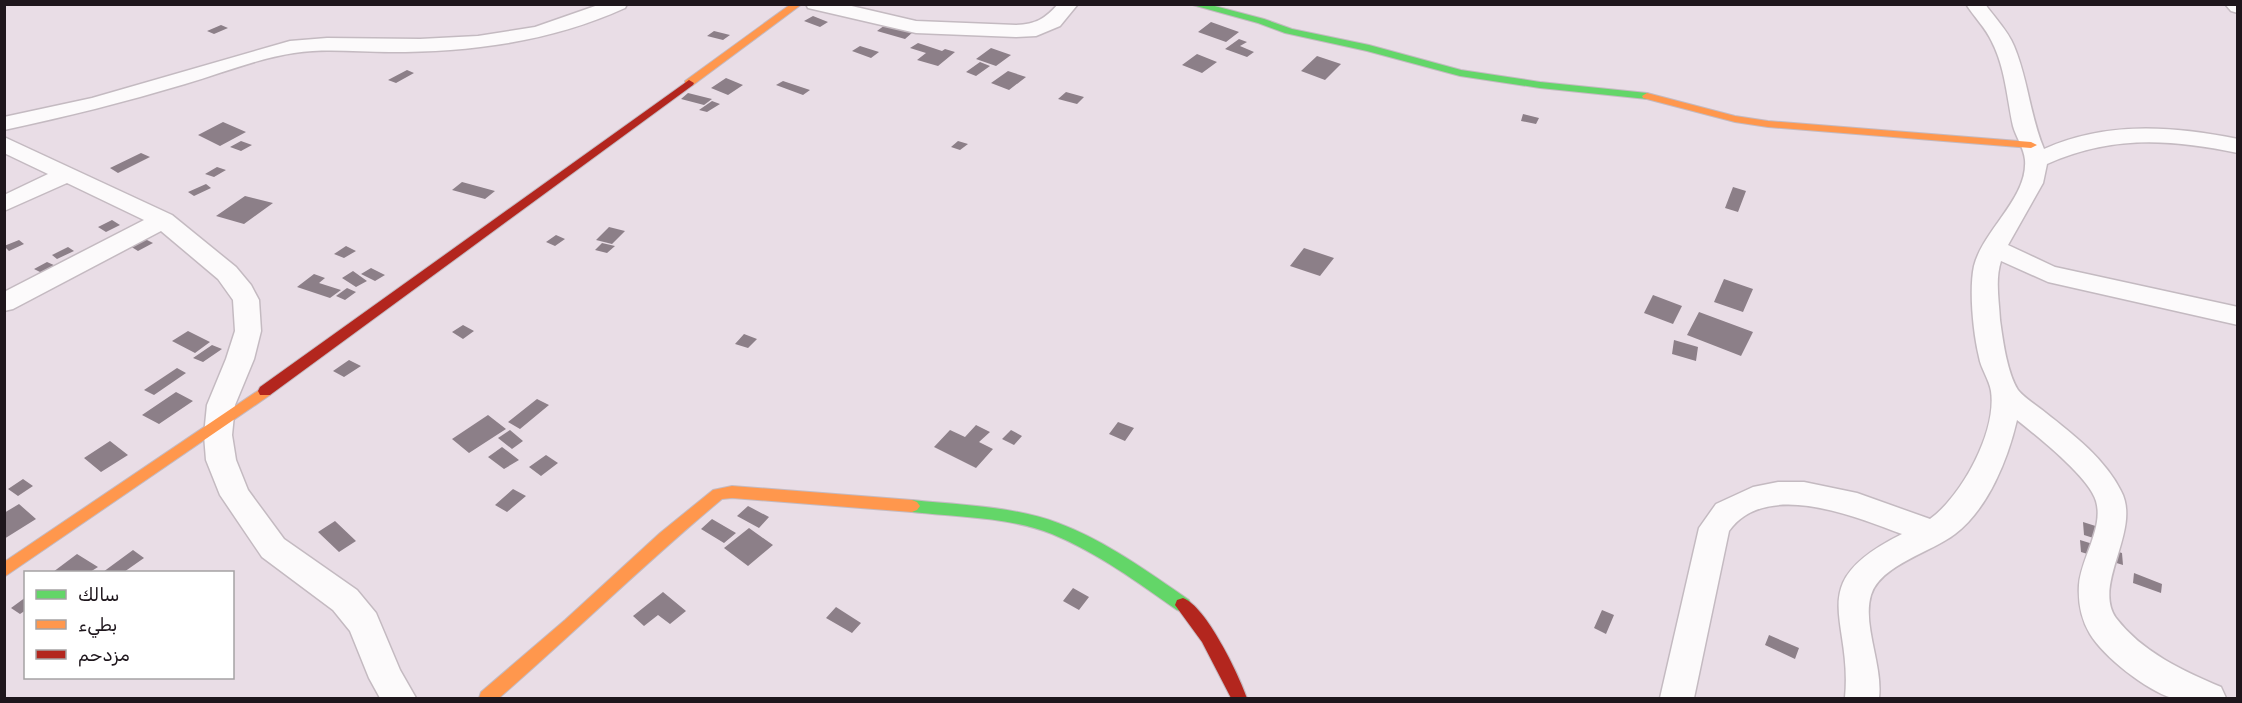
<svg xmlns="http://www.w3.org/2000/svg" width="2242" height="703" viewBox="0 0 2242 703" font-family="Rubik,Cairo,sans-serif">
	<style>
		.building { fill: #8c7f88 }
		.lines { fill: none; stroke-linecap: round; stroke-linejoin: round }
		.street-casing { stroke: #c4bac1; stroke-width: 3 }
		.fast-casing { stroke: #c4bac1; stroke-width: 2 }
		.slow-casing { stroke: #c4bac1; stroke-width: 2 }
		.jam-casing { stroke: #c4bac1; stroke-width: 2 }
		.street { fill: #fcfafb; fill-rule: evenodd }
		.fast { fill: #63d668; fill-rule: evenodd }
		.slow { fill: #ff974d; fill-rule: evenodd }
		.jam { fill: #b3261e; fill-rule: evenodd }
	</style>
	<rect width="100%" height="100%" fill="#e9dde6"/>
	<path class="building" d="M 813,16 L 828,22 L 820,27 L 804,21 Z
		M 1211,22 L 1239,32 L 1226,42 L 1198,32 Z
		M 221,25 L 228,28 L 214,34 L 207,31 Z
		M 885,25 L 913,32 L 905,39 L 877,31 Z
		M 714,31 L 730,35 L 723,40 L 707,36 Z
		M 1239,39 L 1247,42 L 1240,46 L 1254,52 L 1247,57 L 1225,49 Z
		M 918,43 L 942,51 L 945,49 L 955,52 L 938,66 L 917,60 L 926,53 L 910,48 Z
		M 860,46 L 879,52 L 871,58 L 852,51 Z
		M 991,48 L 1011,55 L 996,66 L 976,59 Z
		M 1197,54 L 1217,62 L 1202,73 L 1182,65 Z
		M 1317,56 L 1341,64 L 1325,80 L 1301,71 Z
		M 980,62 L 990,66 L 976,76 L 966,72 Z
		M 407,70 L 414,73 L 396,83 L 388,80 Z
		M 1008,71 L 1026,77 L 1009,90 L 991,83 Z
		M 726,78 L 743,85 L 728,95 L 711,88 Z
		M 783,81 L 810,90 L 803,95 L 776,85 Z
		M 1066,92 L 1084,97 L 1077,104 L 1058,99 Z
		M 688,93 L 712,99 L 704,105 L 681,99 Z
		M 712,101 L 720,104 L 707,112 L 699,110 Z
		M 1523,114 L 1539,118 L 1536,124 L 1521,121 Z
		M 223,122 L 246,132 L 220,146 L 198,135 Z
		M 241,141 L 252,145 L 241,151 L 230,147 Z
		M 958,141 L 968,144 L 960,150 L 951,147 Z
		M 141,153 L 150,157 L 118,173 L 110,168 Z
		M 217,167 L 226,170 L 214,177 L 205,174 Z
		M 462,182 L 495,191 L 485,199 L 452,190 Z
		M 206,184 L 211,188 L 194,196 L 188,192 Z
		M 1733,187 L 1746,191 L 1738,212 L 1725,208 Z
		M 245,196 L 273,203 L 244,224 L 216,216 Z
		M 112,220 L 120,225 L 106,232 L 98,227 Z
		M 609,227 L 625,231 L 612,244 L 596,240 Z
		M 556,235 L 565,239 L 555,246 L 546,242 Z
		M 145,239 L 153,243 L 138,251 L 130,246 Z
		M 19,240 L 24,244 L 9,251 L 4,246 Z
		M 602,243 L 615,246 L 607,253 L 595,250 Z
		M 346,246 L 356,251 L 344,258 L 334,254 Z
		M 68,247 L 74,251 L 57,259 L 52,255 Z
		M 1304,248 L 1334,258 L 1320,276 L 1290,266 Z
		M 47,262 L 56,266 L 44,274 L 34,269 Z
		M 371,268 L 385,275 L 375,281 L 361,274 Z
		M 353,271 L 367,281 L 356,287 L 342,278 Z
		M 314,274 L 325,278 L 319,283 L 341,290 L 330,298 L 297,287 Z
		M 1724,279 L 1753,289 L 1743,312 L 1714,302 Z
		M 347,288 L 356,292 L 345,300 L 336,296 Z
		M 1653,295 L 1682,306 L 1673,324 L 1644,313 Z
		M 1699,312 L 1753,332 L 1741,356 L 1687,335 Z
		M 463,325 L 474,331 L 463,339 L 452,332 Z
		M 188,331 L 210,342 L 195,353 L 172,341 Z
		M 744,334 L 757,339 L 748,348 L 735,344 Z
		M 1674,340 L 1698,347 L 1696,361 L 1672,354 Z
		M 212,345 L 222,349 L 203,362 L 193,358 Z
		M 349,360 L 361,366 L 344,377 L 333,371 Z
		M 177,368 L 186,373 L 154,395 L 144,390 Z
		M 176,392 L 193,401 L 159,424 L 142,415 Z
		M 537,399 L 549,405 L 520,429 L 508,422 Z
		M 488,415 L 506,429 L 469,453 L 452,439 Z
		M 1118,422 L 1134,428 L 1125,441 L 1109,434 Z
		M 976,425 L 990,432 L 979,442 L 993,449 L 976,468 L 934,447 L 950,430 L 965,437 Z
		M 510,430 L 523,441 L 512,449 L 498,438 Z
		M 1011,430 L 1022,436 L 1014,445 L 1002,439 Z
		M 110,441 L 128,455 L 101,472 L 84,458 Z
		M 502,447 L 519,460 L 504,469 L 488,457 Z
		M 546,455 L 558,463 L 541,476 L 529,467 Z
		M 23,479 L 33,486 L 18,496 L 8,489 Z
		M 513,489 L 526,496 L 507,512 L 495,505 Z
		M 19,504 L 36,519 L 4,539 L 4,513 Z
		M 748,506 L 769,517 L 759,528 L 737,516 Z
		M 712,519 L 736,533 L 724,543 L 701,529 Z
		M 335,521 L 356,541 L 339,552 L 318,532 Z
		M 2083,522 L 2108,530 L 2109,543 L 2084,535 Z
		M 749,528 L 773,545 L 748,566 L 724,548 Z
		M 2080,540 L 2122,553 L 2123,565 L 2081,552 Z
		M 133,550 L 144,558 L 124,572 L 103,572 Z
		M 77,554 L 98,567 L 90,572 L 53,572 Z
		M 2134,573 L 2162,584 L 2161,593 L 2133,583 Z
		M 1073,588 L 1089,597 L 1079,610 L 1063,601 Z
		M 663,592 L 686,611 L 670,624 L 658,615 L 644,626 L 633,616 Z
		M 26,597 L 26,610 L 20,614 L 11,608 Z
		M 836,607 L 861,623 L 852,633 L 826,618 Z
		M 1602,610 L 1614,615 L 1606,634 L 1594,628 Z
		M 1769,635 L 1799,648 L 1795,659 L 1765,645 Z"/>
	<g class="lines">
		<defs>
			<path id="street" d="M 601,4 L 627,4 L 625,8 C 550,42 471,52 390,52 C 358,52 326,48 294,53 C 259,58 220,74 185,84 C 125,102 65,117 4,130 L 4,117 L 92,98 L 290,41 L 327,38 L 420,39 L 478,36 L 535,27 Z
				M 806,4 L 843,4 L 916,21 L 1016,25 C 1036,24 1045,19 1058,4 L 1078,4 L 1060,26 L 1036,36 L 1016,37 L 916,33 L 808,8 Z
				M 1966,4 L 1985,4 C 1995,18 2008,31 2014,46 C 2028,79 2030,116 2044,149 C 2106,121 2173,126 2238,139 L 2238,153 C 2170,139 2112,135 2047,164 L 2043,183 L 2008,245 L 2055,267 L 2238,307 L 2238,325 L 2048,282 L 2001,261 C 1995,279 1999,301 2000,320 C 2003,341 2007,372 2018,390 C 2024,398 2038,406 2046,413 C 2074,435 2105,459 2121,491 C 2142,530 2092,584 2116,618 C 2142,652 2183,671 2221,687 L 2226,698 C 2214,699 2184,702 2172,698 C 2146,690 2104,657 2090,634 C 2081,619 2078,603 2079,585 C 2081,558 2104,528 2096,501 C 2089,477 2037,436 2017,420 C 2008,459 1988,509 1955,534 C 1932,552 1880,565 1871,595 C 1862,625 1883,665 1879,698 L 1845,698 C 1853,616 1801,584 1902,534 C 1856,517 1766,479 1729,531 L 1694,698 L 1660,698 L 1699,528 L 1716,504 L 1753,487 L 1778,482 L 1804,482 L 1857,493 L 1930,519 C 1962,496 1997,431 1991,391 C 1989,379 1981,369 1979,357 C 1973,332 1969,290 1974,266 C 1983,230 2028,198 2025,160 C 2024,148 2016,137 2013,126 C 2007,98 2005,67 1992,42 C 1986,28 1974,17 1966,4 Z
				M 2225,4 L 2238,4 L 2238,13 L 2231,11 Z
				M 4,137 L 172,215 L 236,267 L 251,285 L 259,300 L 261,331 L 254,359 L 235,405 L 232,435 L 236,460 L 248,490 L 284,539 L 357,590 L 376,613 L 400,670 L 416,698 L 380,698 L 369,678 L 350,631 L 333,610 L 262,557 L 220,495 L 206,460 L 204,435 L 207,405 L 226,359 L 235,331 L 233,300 L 218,279 L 161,231 L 13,309 L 4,311 L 4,292 L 144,220 L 67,183 L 4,211 L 4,195 L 48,174 L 4,153 Z"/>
			<path id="fast" d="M 1189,4 L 1207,4 L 1264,19 L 1292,29 L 1369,45 L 1461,70 L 1540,82 L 1647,93 L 1652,96 L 1647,99 L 1540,88 L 1460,76 L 1367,51 L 1285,33 L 1258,23 Z
				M 912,500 C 960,505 1012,506 1058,523 C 1106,541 1147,571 1189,600 L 1191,605 L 1189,610 L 1183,612 L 1177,610 C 1137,582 1098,553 1052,534 C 1009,517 957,517 912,512 L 907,510 L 904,506 L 907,502 Z"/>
			<path id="slow" d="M 791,4 L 802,4 L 693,85 L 685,85 L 685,81 Z
				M 1647,93 L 1735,116 L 1768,121 L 2031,142 L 2037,145 L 2031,148 L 1768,127 L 1735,122 L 1643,98 L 1642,96 Z
				M 265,386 L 270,387 L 272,391 L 270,395 L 4,577 L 4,562 Z
				M 732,486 L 912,500 L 917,502 L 920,506 L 917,510 L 912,512 L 732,498 L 722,499 C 645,563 574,633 499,698 L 479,698 L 481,692 L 565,620 L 660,533 L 713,490 Z"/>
			<path id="jam" d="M 689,80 L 694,83 L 693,85 L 270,395 L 260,395 L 258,391 L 260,387 Z
				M 1183,598 C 1206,606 1239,675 1247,698 L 1231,698 L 1202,642 L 1175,605 L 1177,600 Z"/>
		</defs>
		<use href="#street" class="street-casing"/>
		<use href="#fast" class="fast-casing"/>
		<use href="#slow" class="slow-casing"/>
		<use href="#jam" class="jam-casing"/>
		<use href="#street" class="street"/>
		<use href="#fast" class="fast"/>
		<use href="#slow" class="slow"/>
		<use href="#jam" class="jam"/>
	</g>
	<rect width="2242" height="703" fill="none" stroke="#1e161c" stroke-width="12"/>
	<rect x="24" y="571" width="210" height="108" fill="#ffffff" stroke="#a5a2a4" stroke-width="1.5"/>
	<rect x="36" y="590" width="30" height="9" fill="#63d668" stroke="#a5a2a4" stroke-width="1.5"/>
	<text x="78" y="601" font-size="18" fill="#1e161c">سالك</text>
	<rect x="36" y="620" width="30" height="9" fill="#ff974d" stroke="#a5a2a4" stroke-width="1.5"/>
	<text x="78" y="631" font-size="18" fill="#1e161c">بطيء</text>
	<rect x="36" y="650" width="30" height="9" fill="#b3261e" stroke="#a5a2a4" stroke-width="1.5"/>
	<text x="78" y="661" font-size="18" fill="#1e161c">مزدحم</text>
</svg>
